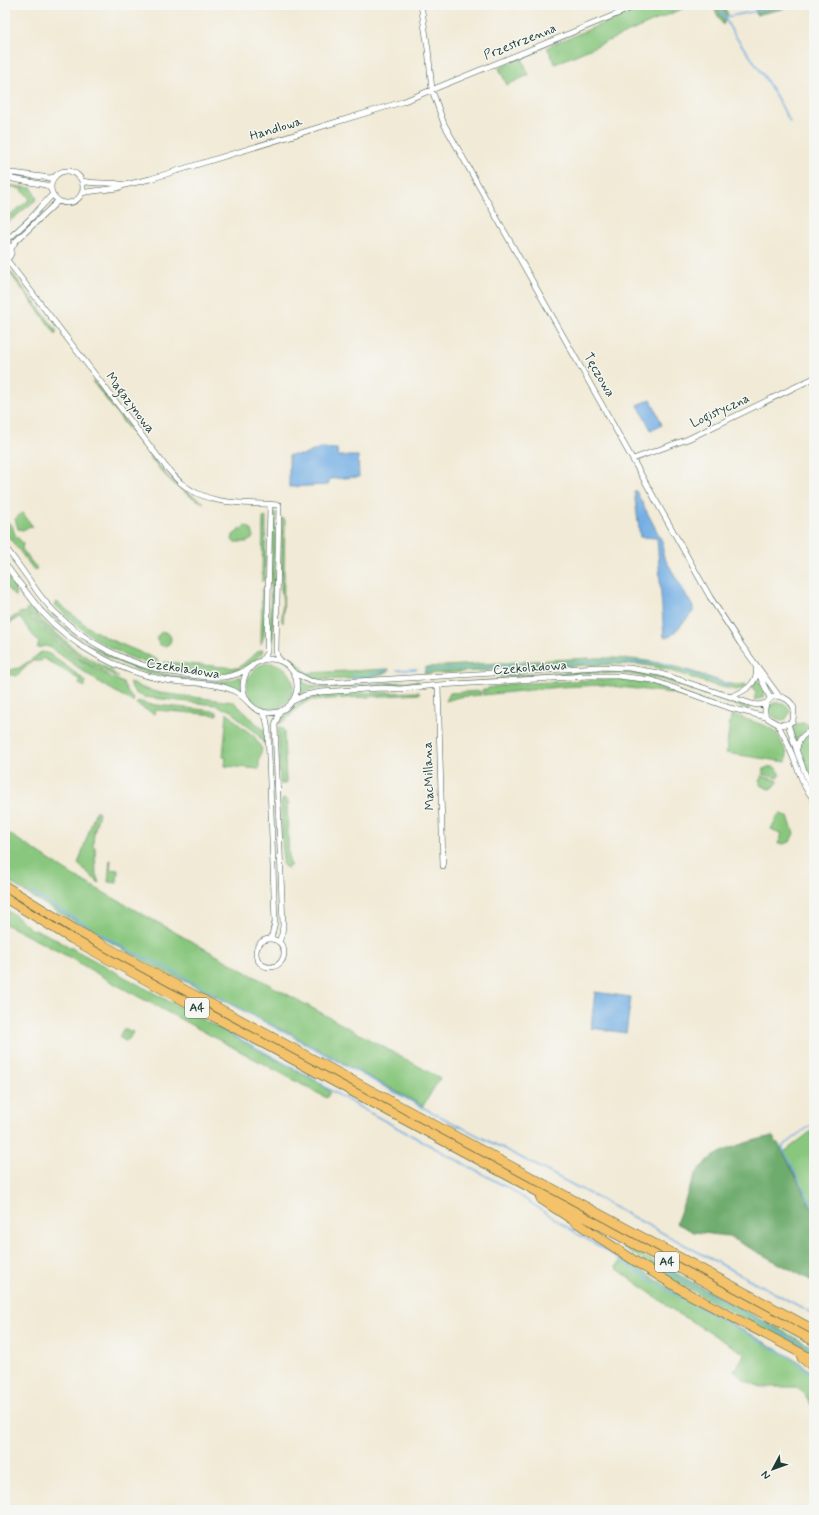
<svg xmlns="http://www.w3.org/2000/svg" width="819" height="1515" viewBox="0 0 819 1515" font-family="Mynerve,sans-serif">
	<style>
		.green { fill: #89c77e; stroke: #548259 }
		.forest { fill: #6eac6d; stroke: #467450 }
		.water { fill: #73aee4; stroke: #49768c }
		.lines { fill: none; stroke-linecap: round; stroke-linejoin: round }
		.stream { stroke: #73aee4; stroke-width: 1.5 }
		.street-casing { stroke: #3e574c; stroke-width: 6 }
		.highway-casing { stroke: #3e574c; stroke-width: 10 }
		.street { stroke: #fff; stroke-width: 5 }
		.highway { stroke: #f3c26a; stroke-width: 9 }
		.labels { text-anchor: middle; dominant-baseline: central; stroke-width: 3; stroke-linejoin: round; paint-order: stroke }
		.shield { fill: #f6f6f2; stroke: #60746d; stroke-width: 1 }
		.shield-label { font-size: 12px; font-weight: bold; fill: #1f3d34 }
		.street-label { font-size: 13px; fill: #1f3d34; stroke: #f6f6f2 }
	</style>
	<rect width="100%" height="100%" fill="#f6f6f2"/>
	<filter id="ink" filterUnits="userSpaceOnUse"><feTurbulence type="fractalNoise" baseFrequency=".025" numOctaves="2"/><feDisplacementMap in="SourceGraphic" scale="8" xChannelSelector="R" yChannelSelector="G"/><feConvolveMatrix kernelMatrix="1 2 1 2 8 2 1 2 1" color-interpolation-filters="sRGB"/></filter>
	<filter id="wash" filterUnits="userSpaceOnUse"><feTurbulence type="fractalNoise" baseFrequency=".012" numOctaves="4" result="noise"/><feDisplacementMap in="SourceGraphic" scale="16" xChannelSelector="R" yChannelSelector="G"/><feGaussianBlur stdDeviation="0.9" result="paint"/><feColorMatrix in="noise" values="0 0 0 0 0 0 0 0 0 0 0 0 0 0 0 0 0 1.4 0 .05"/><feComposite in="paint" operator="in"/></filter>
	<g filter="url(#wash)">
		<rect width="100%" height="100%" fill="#f1ead6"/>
		<path class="green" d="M 647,5 L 691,5 L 555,64 L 547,47 Z
			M 522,58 L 529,75 L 507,85 L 499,68 Z
			M 5,185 L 32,188 L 37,199 L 5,225 L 5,219 L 30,199 C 21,188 19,187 5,186 Z
			M 10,271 L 56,330 L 56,334 L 10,273 Z
			M 92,381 L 95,382 L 142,444 L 142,446 Z
			M 148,455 L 151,456 L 168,477 L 178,486 L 204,503 C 180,493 164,475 148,455 Z
			M 274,512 L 276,514 L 273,644 L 270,644 L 272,514 Z
			M 22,513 L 23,513 L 33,527 L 30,526 L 23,530 L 18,529 L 15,519 Z
			M 266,517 L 265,578 L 262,582 L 263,518 Z
			M 282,518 L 285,520 L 283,623 L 282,621 L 283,600 L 281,589 Z
			M 7,522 L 12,525 L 15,535 L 23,543 L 22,549 L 37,569 L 34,570 L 5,532 L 5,523 Z
			M 245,526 C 251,527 255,533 252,539 L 247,542 L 234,542 L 232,540 L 233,535 Z
			M 5,574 C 10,581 18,588 15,597 L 5,585 Z
			M 262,589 L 265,593 L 264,636 L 261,644 Z
			M 57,602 L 88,627 L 107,638 L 158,660 L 159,666 C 119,658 82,633 54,604 Z
			M 28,609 L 33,611 L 47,625 L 78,652 L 112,671 L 119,678 L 80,659 L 25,611 Z
			M 48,610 C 60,623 74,636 90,645 C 120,663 210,694 241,676 L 241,691 C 218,680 193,681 169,678 C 122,670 80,644 47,611 Z
			M 24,612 L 76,658 L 123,683 L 129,694 L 133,699 L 133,702 L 97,681 L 51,648 L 46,646 L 37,648 L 39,643 L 19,617 L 5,626 L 5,623 L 19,613 Z
			M157 639a7 7 0 1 1 14 0a7 7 0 1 1-14 0Z
			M 260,650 L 263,650 C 261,657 256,659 251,663 C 223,681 205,672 175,667 L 167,666 L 163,662 L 238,668 Z
			M 279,651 L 294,659 L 307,673 L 389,669 L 389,671 L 371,678 L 319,680 C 308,677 281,662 279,651 Z
			M 41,652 L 48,653 L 81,677 L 85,682 L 85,687 L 79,684 L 80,680 L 43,658 L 41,661 L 30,661 Z
			M 590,658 L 590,660 L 593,658 C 634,657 663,662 702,675 C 715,679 734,688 745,684 L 747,686 L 742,689 L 736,690 L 713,685 L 666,669 L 638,664 L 588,665 L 424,674 L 426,667 Z
			M 29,661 L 31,662 L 17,676 L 6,674 L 6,671 L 19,668 Z
			M247 686a23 23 0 1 1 46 0a23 23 0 1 1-46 0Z
			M 592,671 L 619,671 L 655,675 L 750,707 L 749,710 L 663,680 L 630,674 L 594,673 L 500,677 L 510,675 Z
			M 757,677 L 765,694 L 762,698 L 754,700 L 756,692 L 752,687 Z
			M 616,679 L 654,684 L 726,709 L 717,709 L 672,693 L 602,685 L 559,687 L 483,695 L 482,690 L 488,690 L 488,688 L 509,684 Z
			M 300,680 L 309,685 L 321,687 L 419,681 L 419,683 L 312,689 L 299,695 Z
			M 129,682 L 145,689 L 160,693 L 234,702 L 260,727 L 265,730 L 264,744 L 257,733 L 242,722 L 231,710 L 221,708 L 216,705 L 144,697 L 135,693 Z
			M 480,691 L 481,695 L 459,697 L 446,701 L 450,693 Z
			M 419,692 L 419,694 L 311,700 C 295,705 291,720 278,724 L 283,714 L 301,702 L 315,696 L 352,693 Z
			M 138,701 L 147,704 L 215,711 L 217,712 L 217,715 L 155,710 L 154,714 L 136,704 Z
			M 777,702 L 783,703 L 791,711 L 786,719 C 778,722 774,716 767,712 L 770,705 Z
			M 227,713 L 229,714 L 242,727 L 254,736 L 262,749 L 259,761 L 259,769 L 225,766 L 226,757 L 223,757 Z
			M 732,714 L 766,726 L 776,732 L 787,753 L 786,762 L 726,753 L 730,722 Z
			M 803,723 L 814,726 L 814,727 L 801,734 L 796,742 L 792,729 L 796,724 Z
			M 278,727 L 281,727 L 285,732 L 284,733 L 286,784 L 280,784 Z
			M 814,733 L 814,786 C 807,771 786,738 814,733 Z
			M 768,767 C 774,766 778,768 780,774 L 778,778 L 762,774 L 764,769 Z
			M 761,776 L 779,781 L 774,787 L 769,789 L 760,785 Z
			M 283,799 L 286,799 L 289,802 L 287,806 L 289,861 L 291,865 L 287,868 L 283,865 L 281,803 Z
			M 96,810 L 99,813 L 94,832 L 93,846 L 95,847 L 96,874 L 99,883 L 78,864 Z
			M 781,814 L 788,817 L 794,833 L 790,842 L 783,844 L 778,844 L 782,834 L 771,829 L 778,815 Z
			M 5,831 L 74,876 L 250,974 L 440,1078 L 423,1106 L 296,1037 L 291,1033 L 282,1030 L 140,959 L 34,898 L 5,879 Z
			M 110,860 L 111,860 L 110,869 L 118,870 L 117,883 L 108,882 Z
			M 5,909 L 16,916 L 31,929 L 44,933 L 319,1083 L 330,1092 L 327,1098 L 115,984 L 67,956 L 5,924 Z
			M 126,1029 L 133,1032 L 129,1039 L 125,1041 L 119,1037 L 122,1031 Z
			M 814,1129 L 814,1213 L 784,1152 Z
			M 456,1141 L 814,1334 L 814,1337 L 455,1143 Z
			M 609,1237 L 814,1348 L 814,1357 L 680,1284 L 624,1248 Z
			M 621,1258 L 691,1301 L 800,1362 L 814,1374 L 814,1409 L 804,1393 L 795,1387 L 761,1387 L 746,1381 L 734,1371 L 745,1354 L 676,1312 L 616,1268 Z"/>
		<path class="forest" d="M 712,5 L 723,5 L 728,14 L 723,25 Z
			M 759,5 L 799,5 L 756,15 L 755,6 Z
			M 772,1136 L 780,1146 L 814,1213 L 814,1282 L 727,1236 L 694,1232 L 676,1223 C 682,1208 689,1188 696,1174 C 710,1150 748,1142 772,1136 Z"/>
		<path class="water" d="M 651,399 L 662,425 L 651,430 L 638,405 Z
			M 320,448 L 337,449 L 338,456 L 358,456 L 359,477 L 330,479 L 328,485 L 289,487 L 289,455 L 304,455 Z
			M 634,491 L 636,491 L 663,543 L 663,555 L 693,607 L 693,612 L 671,636 L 668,637 L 664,637 L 657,538 L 640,537 Z
			M 595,992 L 631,997 L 626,1033 L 591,1028 Z"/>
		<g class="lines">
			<path class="stream" d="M 717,5 L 725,17 L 789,5
				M 725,17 C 731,35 747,50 757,66 C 770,84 780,103 790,122
				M 425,669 L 428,670 L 604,661 L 661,663 L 730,686
				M 397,670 L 417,669
				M 351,676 L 369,675 L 388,670
				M 30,892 L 133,953 L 158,963 L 283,1032 L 291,1034 L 295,1038 L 422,1107 L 545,1170 L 814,1314
				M 218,1027 L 321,1083 L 325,1087 L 361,1108 L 510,1189 L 579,1235 L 599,1246 L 663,1288 L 788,1356 L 814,1376
				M 814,1123 L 782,1147 L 814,1209
				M 653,1264 L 814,1351"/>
		</g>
	</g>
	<g filter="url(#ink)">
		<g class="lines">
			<defs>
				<path id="street" d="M 421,5 L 428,49 L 432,90 L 444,124 L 710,597 L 740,643 L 779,696
					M51 187a16 16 0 1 1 32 0a16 16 0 1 1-32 0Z
					M 5,175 L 13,179 L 46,185 L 51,189
					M 6,175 L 13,173 L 50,178 L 54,177
					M 82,181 C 96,185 110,181 125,185
					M 82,193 L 86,192 L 118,188 L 125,185 L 150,179 L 402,102 L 639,5
					M 5,242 L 30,219 L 52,195
					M 11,249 L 15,242 L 58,201
					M 5,260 C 11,257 13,252 10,246
					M 7,260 L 166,467 C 171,472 175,478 181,483 C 210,507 244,502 279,505 L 276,650 L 277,656 L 281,661
					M 633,459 L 688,439 L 814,378
					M 5,547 C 17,562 28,578 39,594 C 75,641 133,669 191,675 C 215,678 231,681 252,666
					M 5,564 C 17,580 29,596 42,612 C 73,647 119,671 165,680 C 186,684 217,681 236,692 C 241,695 246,700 250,704
					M243 686a27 27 0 1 1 54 0a27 27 0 1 1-54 0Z
					M 262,660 L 267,652 L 270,505
					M 757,670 L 770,698
					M 293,672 L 310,681 L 323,683 L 599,667 L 629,668 L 659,673 L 752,704 L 758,705 L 767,703
					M 438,685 L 443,866
					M 776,696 C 785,697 790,700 794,708 L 793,721 C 782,728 776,724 766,717 C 763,708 766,699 776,696 Z
					M 730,697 C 743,692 760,684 756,666
					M 291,702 L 305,695 L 321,692 L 382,688 L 400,689 L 438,685 L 588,676 L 618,676 L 652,680 L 730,708 L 766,717
					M 261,711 L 266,718 L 268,729 L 275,922 L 271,939
					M 788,724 L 797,752 L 811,788 L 812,795
					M 778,725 L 787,742 L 805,787 L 814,800
					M 797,749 C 798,739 804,733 814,730
					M256 953a14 14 0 1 1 28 0a14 14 0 1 1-28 0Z
					M 279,942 L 282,934 L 283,925 L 275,725 L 280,711"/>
				<path id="highway" d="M 5,886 L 76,930 L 148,970 L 814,1330
					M 5,898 L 72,939 L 144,979 L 814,1341
					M 541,1199 L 641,1265 L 685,1292 L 814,1360
					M 802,1358 L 814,1368"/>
			</defs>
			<use href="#street" class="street-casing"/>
			<use href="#highway" class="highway-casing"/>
			<use href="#street" class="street"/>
			<use href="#highway" class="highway"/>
		</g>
	</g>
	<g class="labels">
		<g class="shield">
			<rect x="185" y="998" width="24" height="20" rx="3"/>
			<rect x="655" y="1252" width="24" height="20" rx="3"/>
		</g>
		<g class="shield-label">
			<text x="197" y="1008">A4</text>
			<text x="667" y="1262">A4</text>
		</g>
		<g class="street-label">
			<text transform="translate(520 42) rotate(-22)">Przestrzenna</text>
			<text transform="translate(276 129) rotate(-17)">Handlowa</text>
			<text transform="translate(599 375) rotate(60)">Tęczowa</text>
			<text transform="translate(130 403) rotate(53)">Magazynowa</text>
			<text transform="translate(720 411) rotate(-25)">Logistyczna</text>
			<text transform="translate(530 668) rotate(-4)">Czekoladowa</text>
			<text transform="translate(183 669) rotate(9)">Czekoladowa</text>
			<text transform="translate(429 776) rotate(-92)">MacMillana</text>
		</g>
	</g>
	<rect width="819" height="1515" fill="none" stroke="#f6f6f2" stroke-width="20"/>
	<g transform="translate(773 1469) rotate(229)" stroke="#f6f6f2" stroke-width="3" paint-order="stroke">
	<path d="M0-3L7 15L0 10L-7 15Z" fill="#1f3d34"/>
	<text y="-6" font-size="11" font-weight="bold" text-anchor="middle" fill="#1f3d34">N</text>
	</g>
</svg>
